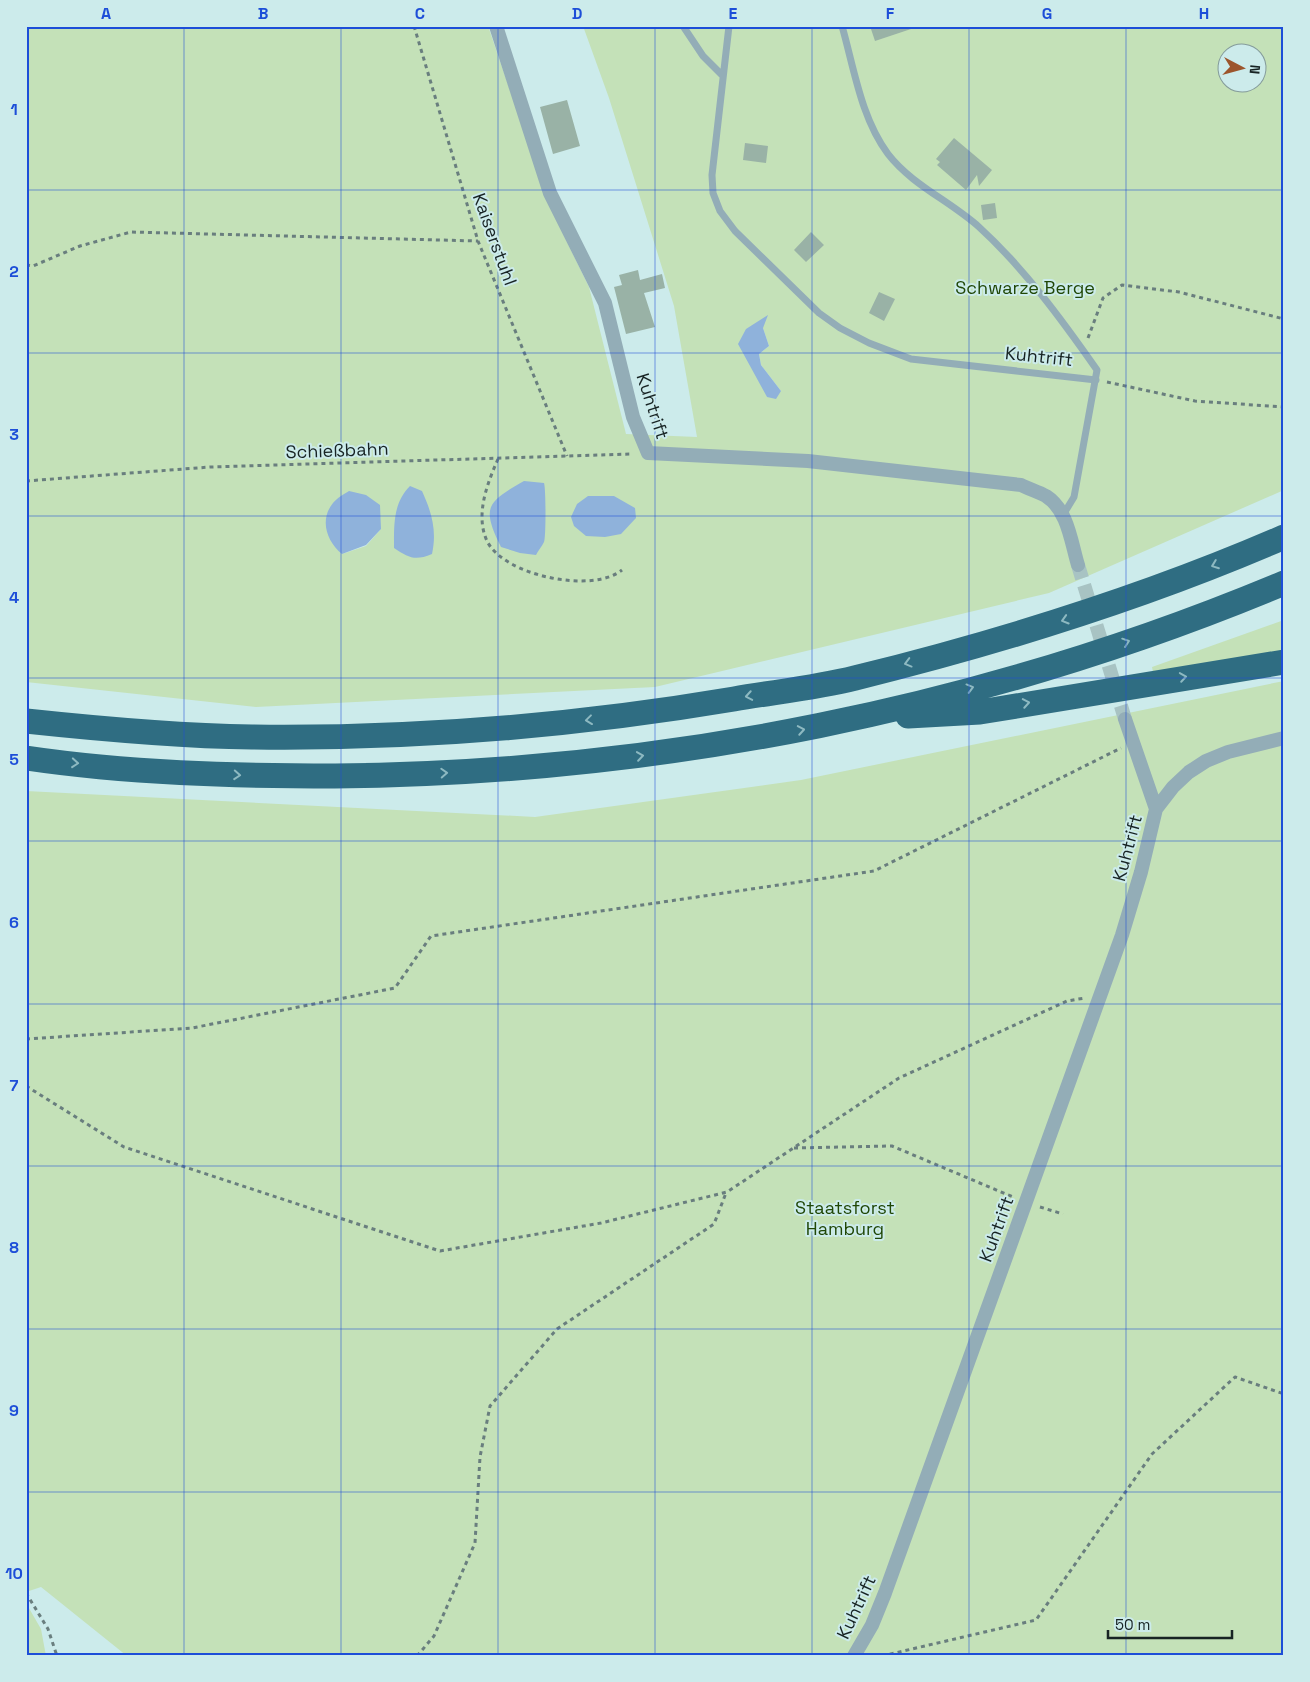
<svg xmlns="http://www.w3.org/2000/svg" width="1310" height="1682" viewBox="0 0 1310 1682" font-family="'Space Grotesk',sans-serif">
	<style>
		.green { fill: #c4e1b8; fill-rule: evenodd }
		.water { fill: #8fb2db }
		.building { fill: #99b2a6 }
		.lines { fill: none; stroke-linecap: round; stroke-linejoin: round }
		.minor-tunnel { stroke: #a8c3c3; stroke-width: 14; stroke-dasharray: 14 7; stroke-linecap: butt }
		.path { stroke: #697e7e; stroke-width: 3; stroke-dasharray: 4 4; stroke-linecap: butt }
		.service { stroke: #93adb7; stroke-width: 7 }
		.minor { stroke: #93adb7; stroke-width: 14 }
		.motorway { stroke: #2f6d82; stroke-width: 25 }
		.oneway { stroke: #8db9c1 }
		.grid { fill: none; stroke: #1d4ed8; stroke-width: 1; stroke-opacity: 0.55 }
		.labels { text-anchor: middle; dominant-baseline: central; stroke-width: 4; stroke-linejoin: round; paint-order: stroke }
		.street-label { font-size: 18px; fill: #172323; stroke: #ccebeb }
		.park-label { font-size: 18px; fill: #204706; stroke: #ccebeb }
		.neatline { fill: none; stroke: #1d4ed8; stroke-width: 2 }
		.grid-label { font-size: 16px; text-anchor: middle; font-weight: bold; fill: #1d4ed8 }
	</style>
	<rect width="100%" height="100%" fill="#ccebeb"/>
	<path class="green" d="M 26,26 L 488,26 L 550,207 L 589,287 L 626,434 L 697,437 L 674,306 L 609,98 L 583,26 L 1284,26 L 1284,490 L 1049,593 L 655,687 L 256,707 L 26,682 ZM 1228,52 L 1258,52 L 1258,82 L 1228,82 ZM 763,328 L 769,346 L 759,354 L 761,365 L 781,391 L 767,397 L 746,329 ZM 381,529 L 366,546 L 342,554 Z
		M 1284,620 L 1284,651 L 1153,672 L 1152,667 Z
		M 1284,681 L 1284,1656 L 127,1656 L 41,1587 L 26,1592 L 26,791 L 535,817 L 801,780 Z
		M 26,1603 L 41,1629 L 46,1656 L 26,1656 Z"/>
	<path class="water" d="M 768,315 L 763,328 L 769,346 L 759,354 L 761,365 L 781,391 L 776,399 L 767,397 L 738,344 L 746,329 Z
		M 524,481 L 544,483 C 546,488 546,538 544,542 C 542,546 538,551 536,555 L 520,553 L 501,547 C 481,507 487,502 524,481 Z
		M 410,486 L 422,491 C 432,513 437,531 432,554 C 415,561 409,558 394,548 C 394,525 393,503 410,486 Z
		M 349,491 L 366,495 L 380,505 L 381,529 L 366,545 L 342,554 C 327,542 319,520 333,503 C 337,498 344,494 349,491 Z
		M 588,496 L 614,496 L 635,508 L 636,518 L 621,534 L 605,537 L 586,536 L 574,526 L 571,517 L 577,504 Z"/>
	<path class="building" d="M 870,26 L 911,26 L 911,29 L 875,41 Z
		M 567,100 L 580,146 L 553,154 L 540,107 Z
		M 954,138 L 992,170 L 979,186 L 977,175 L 966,190 L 937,165 L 940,162 L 936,159 Z
		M 745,143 L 768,146 L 766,163 L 743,160 Z
		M 995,203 L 997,218 L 983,220 L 981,205 Z
		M 811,232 L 824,245 L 806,262 L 794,250 Z
		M 638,270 L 640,280 L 662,274 L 665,288 L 644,293 L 655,327 L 626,334 L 614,287 L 622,285 L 619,275 Z
		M 879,292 L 895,299 L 884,321 L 869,313 Z"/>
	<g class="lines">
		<path class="minor-tunnel" d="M 1078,565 L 1125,719"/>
		<path class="path" d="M 414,26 L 478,241 L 567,456
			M 26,265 L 33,266 L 80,246 L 131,232 L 478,241
			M 1088,338 L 1103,298 L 1122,285 L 1179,292 L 1284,319
			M 1107,382 L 1195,401 L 1284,407
			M 498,459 C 487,484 475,515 487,541 C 504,576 593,594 622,570
			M 26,481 L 210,467 L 632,454
			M 26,1039 L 192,1028 L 395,988 L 431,936 L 874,871 L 1121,748
			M 26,1086 L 124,1147 L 440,1251 L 601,1223 L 727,1192 L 899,1078 L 1067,1001 L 1085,998
			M 794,1148 L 892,1146 L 1013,1197
			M 1040,1207 L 1063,1214
			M 26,1593 L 48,1629 L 57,1656
			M 417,1656 L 434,1636 L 475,1543 L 480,1457 L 490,1406 L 557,1329 L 714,1224 L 726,1193
			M 882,1656 L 1036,1620 L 1152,1454 L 1235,1377 L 1284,1394"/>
		<path class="service" d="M 683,26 L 703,56 L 723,76
			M 729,26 L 712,175 L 713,193 L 720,211 L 735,231 L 819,313 L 840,328 L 869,343 L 911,359 L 1096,380
			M 842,26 C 854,68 861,118 888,154 C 912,185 950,201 979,227 C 1024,268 1062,320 1097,370 L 1074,497 L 1063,515"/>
		<path class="minor" d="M 496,26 L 550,193 L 605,303 L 633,417 L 648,453 L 808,461 L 1021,485 C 1029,489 1039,492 1046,496 C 1068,510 1071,542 1078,565
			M 1125,719 L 1156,809
			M 854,1656 L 872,1625 L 885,1593 L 1122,935 L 1141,872 L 1156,809 L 1173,787 L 1189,772 L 1206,761 L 1228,752 L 1284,738"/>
		<path class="motorway" d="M 908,716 L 980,712 L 1284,662
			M 26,721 C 101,729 177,736 252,737 C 414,739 574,726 734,699 C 774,692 815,688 855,678 C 1001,642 1146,597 1284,537
			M 26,758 C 128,773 232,776 335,776 C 661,773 983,709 1284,583"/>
	</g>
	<defs><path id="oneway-chevron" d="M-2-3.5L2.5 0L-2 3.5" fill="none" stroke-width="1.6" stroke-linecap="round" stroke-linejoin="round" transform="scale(1.25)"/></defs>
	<g class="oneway">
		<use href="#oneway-chevron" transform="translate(1215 565) rotate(159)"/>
		<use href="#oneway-chevron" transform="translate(1065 620) rotate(163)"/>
		<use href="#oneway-chevron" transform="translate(1126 642) rotate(-19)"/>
		<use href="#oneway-chevron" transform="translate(908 663) rotate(165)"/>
		<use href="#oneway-chevron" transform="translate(1183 677) rotate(-9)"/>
		<use href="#oneway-chevron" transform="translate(970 688) rotate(-15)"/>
		<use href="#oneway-chevron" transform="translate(749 696) rotate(170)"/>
		<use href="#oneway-chevron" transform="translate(1026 703) rotate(-10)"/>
		<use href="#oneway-chevron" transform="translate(589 720) rotate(173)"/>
		<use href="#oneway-chevron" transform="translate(801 730) rotate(-10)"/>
		<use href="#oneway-chevron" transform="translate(640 756) rotate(-8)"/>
		<use href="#oneway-chevron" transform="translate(75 763) rotate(5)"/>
		<use href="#oneway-chevron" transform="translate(444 773) rotate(-3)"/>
		<use href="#oneway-chevron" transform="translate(237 775) rotate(4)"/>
	</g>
	<path class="grid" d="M 184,26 L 184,1656M 341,26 L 341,1656M 498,26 L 498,1656M 655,26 L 655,1656M 812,26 L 812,1656M 969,26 L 969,1656M 1126,26 L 1126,1656M 26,190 L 1284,190M 26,353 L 1284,353M 26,516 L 1284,516M 26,678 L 1284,678M 26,841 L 1284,841M 26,1004 L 1284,1004M 26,1166 L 1284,1166M 26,1329 L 1284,1329M 26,1492 L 1284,1492"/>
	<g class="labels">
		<g class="street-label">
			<text transform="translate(495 239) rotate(70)">Kaiserstuhl</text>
			<text transform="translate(1039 356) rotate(6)">Kuhtrift</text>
			<text transform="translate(653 406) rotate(72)">Kuhtrift</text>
			<text transform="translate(337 450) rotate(-2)">Schießbahn</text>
			<text transform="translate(1127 848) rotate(-75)">Kuhtrift</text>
			<text transform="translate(996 1229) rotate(-70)">Kuhtrift</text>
			<text transform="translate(856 1607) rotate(-65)">Kuhtrift</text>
		</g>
		<g class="park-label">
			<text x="1025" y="287">Schwarze Berge</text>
			<text x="845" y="1207">Staatsforst<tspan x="845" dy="21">Hamburg</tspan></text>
		</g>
	</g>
	<rect width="1310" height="1682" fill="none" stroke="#ccebeb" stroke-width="55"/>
	<g transform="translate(1242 68) rotate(96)"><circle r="24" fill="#ccebeb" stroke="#849b9b"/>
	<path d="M0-4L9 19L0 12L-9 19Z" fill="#9c552c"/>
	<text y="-8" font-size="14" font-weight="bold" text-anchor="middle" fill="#172323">N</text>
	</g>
	<path d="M1108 1630v8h124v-8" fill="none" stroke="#172323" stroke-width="2.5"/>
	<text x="1115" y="1630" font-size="15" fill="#172323" stroke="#ccebeb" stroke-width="4" paint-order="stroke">50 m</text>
	<rect x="28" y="28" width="1254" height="1626" class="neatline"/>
	<g class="grid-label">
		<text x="106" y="19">A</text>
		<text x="263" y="19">B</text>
		<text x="420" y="19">C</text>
		<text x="577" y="19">D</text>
		<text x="733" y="19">E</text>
		<text x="890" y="19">F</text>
		<text x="1047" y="19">G</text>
		<text x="1204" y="19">H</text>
		<text x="14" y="115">1</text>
		<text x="14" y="277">2</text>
		<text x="14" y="440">3</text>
		<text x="14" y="603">4</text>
		<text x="14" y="765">5</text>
		<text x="14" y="928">6</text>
		<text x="14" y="1091">7</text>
		<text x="14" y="1253">8</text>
		<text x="14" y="1416">9</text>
		<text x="14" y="1579">10</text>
	</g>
</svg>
